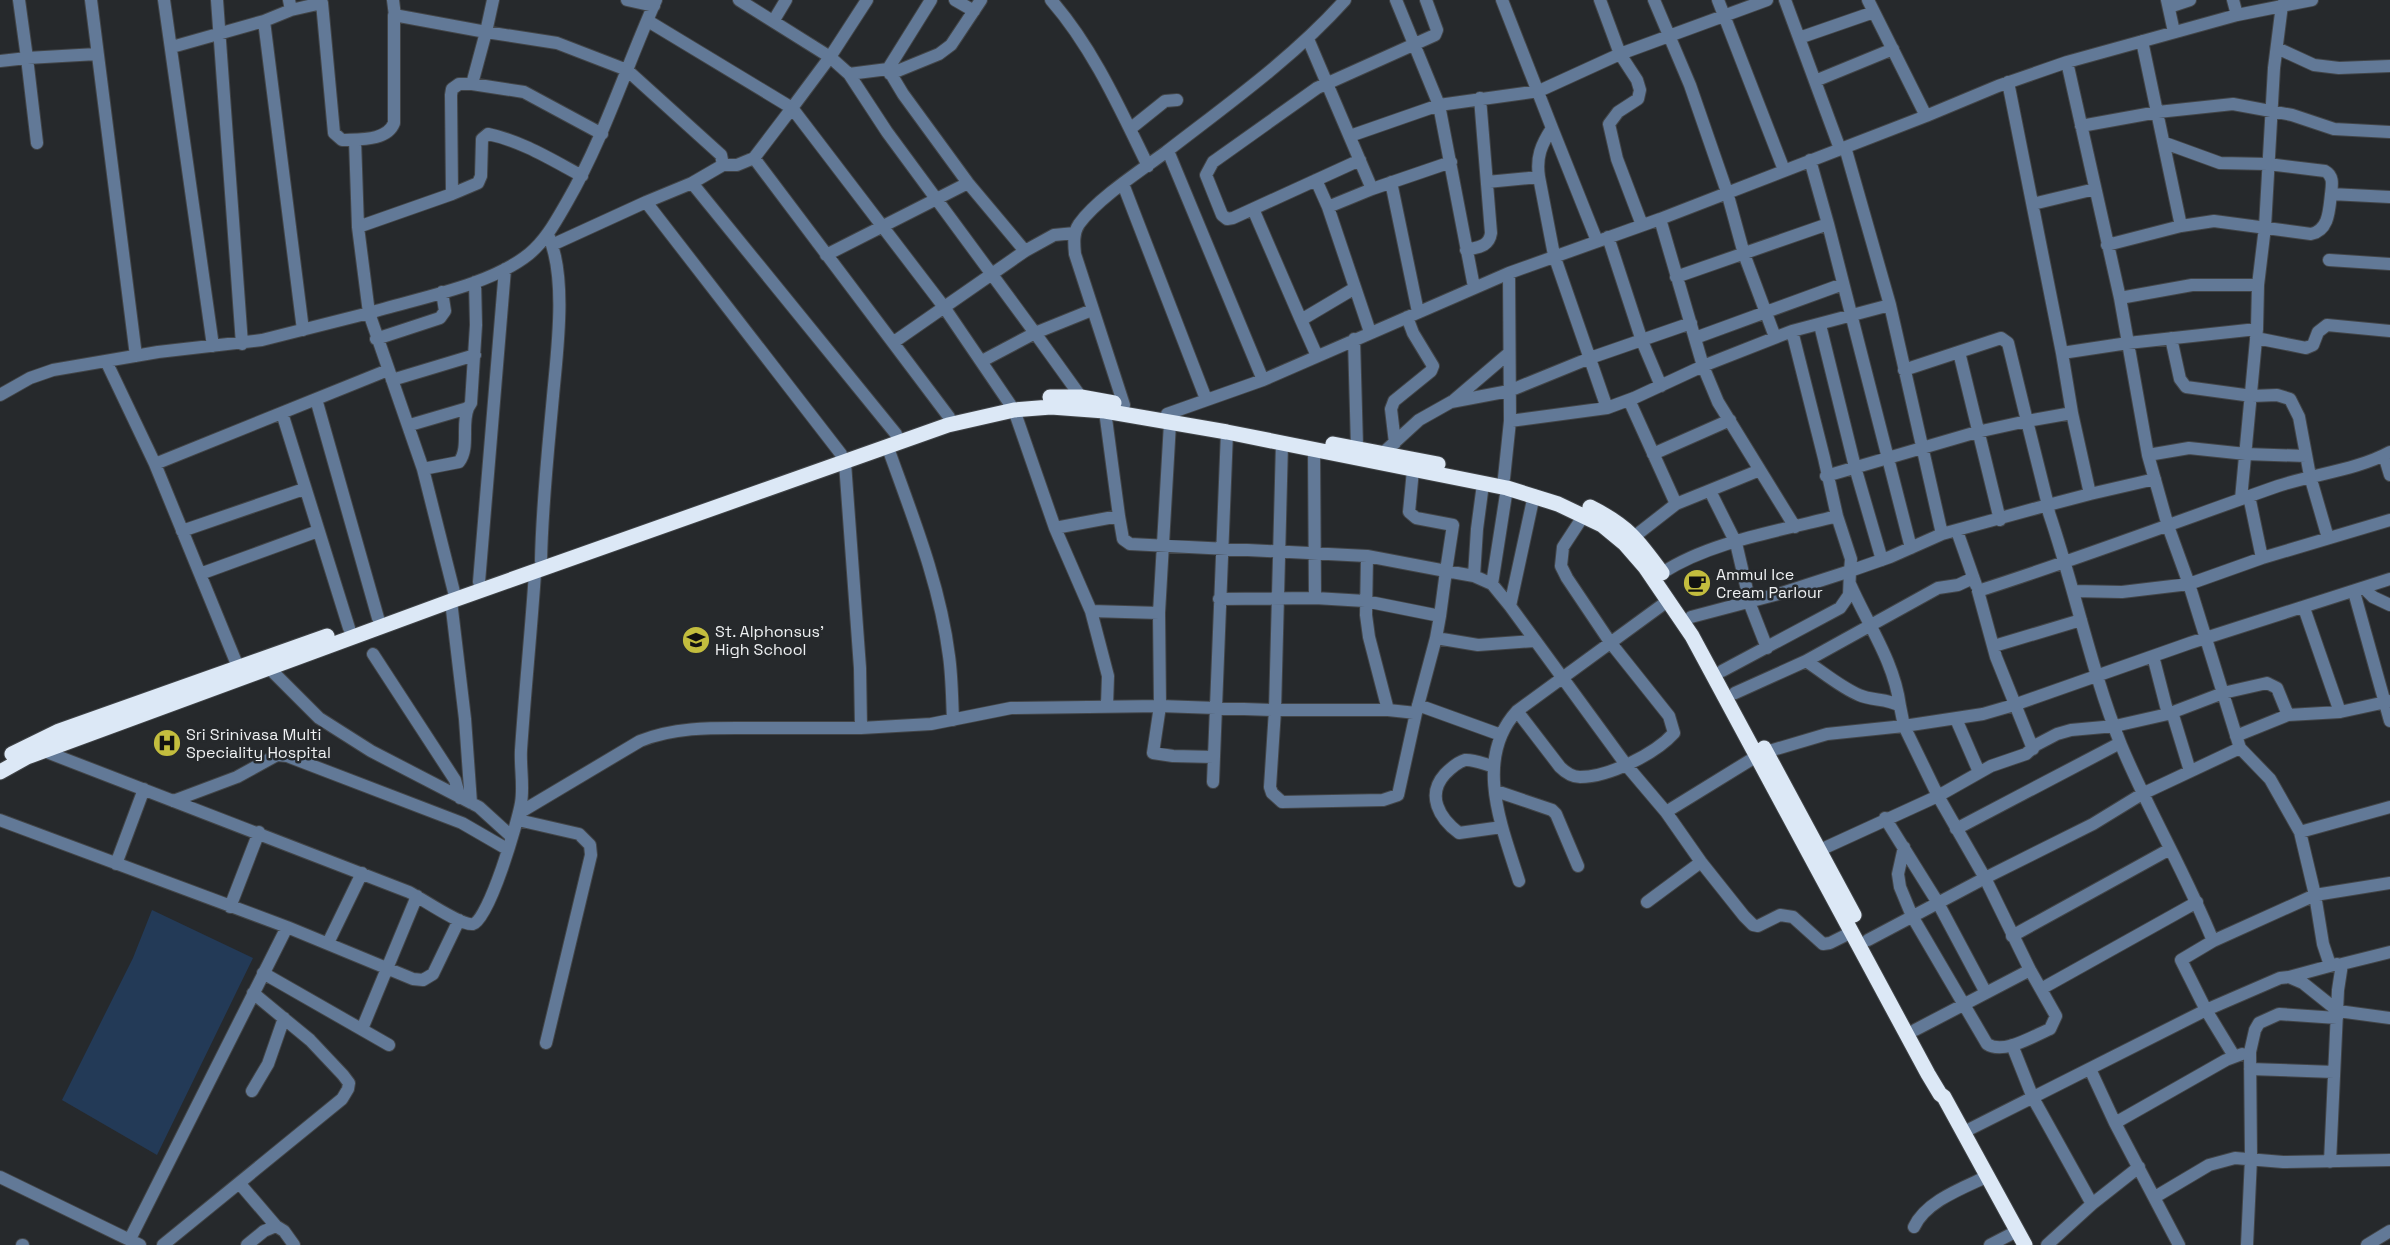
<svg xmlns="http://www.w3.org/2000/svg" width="2390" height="1245" viewBox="0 0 2390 1245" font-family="'Space Grotesk',sans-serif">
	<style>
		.green { fill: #233a57 }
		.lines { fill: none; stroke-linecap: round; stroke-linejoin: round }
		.minor-casing { stroke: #424548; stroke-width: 14 }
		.highway-casing { stroke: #424548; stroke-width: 17 }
		.minor { stroke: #627997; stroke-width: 12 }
		.highway { stroke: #dce8f6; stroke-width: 15 }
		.labels { text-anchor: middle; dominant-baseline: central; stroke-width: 5; stroke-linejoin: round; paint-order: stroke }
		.poi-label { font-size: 16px; fill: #eef0f2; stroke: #26292c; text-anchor: start }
	</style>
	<rect width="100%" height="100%" fill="#26292c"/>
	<path class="green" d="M 152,910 L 253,958 L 157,1155 L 62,1100 L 133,958 Z"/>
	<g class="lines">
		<defs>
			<path id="minor" d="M 91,0 L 136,356
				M 164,0 L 213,346
				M 217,0 L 242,344
				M 289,0 L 291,10 L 264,21 L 303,330
				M 393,0 L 395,16
				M 627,0 L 654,6
				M 739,0 L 830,57 L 849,74 L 887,132 L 1035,333 L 982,361
				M 955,0 L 974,11
				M 1051,0 C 1093,48 1120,109 1148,166
				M 1396,0 L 1439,105 L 1474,287
				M 1502,0 L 1552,128 C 1541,145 1536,157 1539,177
				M 1600,0 L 1620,54 L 1637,80 L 1640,90 L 1638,99 L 1618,112 L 1609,124 L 1617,159 L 1642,225
				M 1654,0 L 1690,85 L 1727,192 L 1744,254 L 1775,337
				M 1718,0 L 1784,170
				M 1785,0 L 1840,149
				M 1868,0 L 1926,116
				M 2167,0 L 2174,32
				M 2233,0 L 2237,15
				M 2169,7 L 2190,0
				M 291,10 L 322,3 L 334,133 L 342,140 C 360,139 387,141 394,123 L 394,15 L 486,32 L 493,0
				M 774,20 L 786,0
				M 648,21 L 792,108 L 830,57 L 867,0
				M 1799,38 L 1874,12
				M 1308,39 L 1372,189
				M 2142,41 L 2181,226
				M 172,47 L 264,21
				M 2277,48 L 2314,65 L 2339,68 L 2390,66
				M 0,61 L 27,58 L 19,0
				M 2067,62 L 2120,298 L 2148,455 L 2168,526 L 2189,584 L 2240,748 L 2270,779 L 2300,832 L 2315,895 L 2323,944 L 2330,965
				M 849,74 L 888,69
				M 890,74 L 939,54 L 951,45 L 981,0
				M 1815,81 L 1893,49
				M 472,84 L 486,32 L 557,43 L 627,70 L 721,155 L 723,165 L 692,183 L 896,434
				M 2081,126 L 2158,112 L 2233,104 L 2292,115 L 2334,129 L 2390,132
				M 1552,128 L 1597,241
				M 1130,129 L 1165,101 L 1177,100
				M 1350,136 L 1439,105 L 1539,91 L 1620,54 L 1767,0
				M 355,140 L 358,227 L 452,194 L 451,95 L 452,89 L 459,84 L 472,84 L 524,92 L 602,134
				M 37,143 L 27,58 L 97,54
				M 2165,143 L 2220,163 L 2268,164 L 2325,171 C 2334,176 2332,185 2331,194
				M 1845,147 L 1890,305 L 1942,534
				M 1168,151 L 1263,380
				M 1360,160 L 1233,218 L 1227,219 L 1222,215 L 1206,175 L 1213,162 L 1317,88 L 1435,35 L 1437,30 L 1426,0
				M 723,165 L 737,165 L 754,158
				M 1316,180 L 1328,207 L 1370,332
				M 1391,182 L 1418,312
				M 1487,182 L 1539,177 L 1554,255 L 1607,408 L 1510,421
				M 1123,184 L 1206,399
				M 452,194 L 478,183 L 481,176 L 482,139 L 488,134 C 522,141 552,160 582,176
				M 646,202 L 692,183
				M 2033,204 L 2095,189
				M 1328,207 L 1372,189 L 1451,162
				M 1253,209 L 1301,320
				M 1660,219 L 1703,366 L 1792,331 L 1890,305
				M 1828,224 L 1911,548
				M 1608,237 L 1642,341 L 1661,386
				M 552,245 L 646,202 L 841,454
				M 2107,245 L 2181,226 L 2214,221 L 2311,234 C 2329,230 2329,211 2331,194 L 2390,197
				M 1466,250 C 1478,247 1489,247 1491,233 L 1480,98
				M 1025,251 L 1054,235 L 1075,233
				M 826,255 L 968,183
				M 2329,260 L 2390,264
				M 1676,277 L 1828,224 L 1810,160
				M 2120,298 L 2192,285 L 2258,285
				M 1820,325 L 1855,467 L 1882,560
				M 1695,338 L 1843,284
				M 2171,338 L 2180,379 L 2186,387 L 2252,396 L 2277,395 L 2290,399 L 2299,417 L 2310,476 L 2328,538
				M 2256,338 L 2306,348 L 2313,345 L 2318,332 L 2327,325 L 2390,331
				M 376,339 L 440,318 L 445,311 L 442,292
				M 1354,339 L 1357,447
				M 894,342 L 1025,251 L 968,183 L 903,94 L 888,69 L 931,0
				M 1959,352 L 2000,520
				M 2062,353 L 2128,343 L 2257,329
				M 1317,356 L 1301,320 L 1355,288
				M 106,361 L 155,464 L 388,370
				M 1904,370 L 2001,338 L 2008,343 L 2027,421 L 2072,413 L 2062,353 L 2008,82
				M 392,380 L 475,355
				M 0,395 L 30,378 L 53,370 L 158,352 L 262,340 L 369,313 L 358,227
				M 1081,397 L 1035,333 L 1092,310
				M 316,399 L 378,618
				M 1454,400 L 1509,353
				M 1629,400 L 1676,504
				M 1124,405 L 1075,254 C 1074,244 1073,233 1079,224 C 1097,199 1140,171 1166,152 C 1228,104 1293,58 1345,0
				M 1607,408 L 1634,398 L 1703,366 L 1718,402 L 1795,527
				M 282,413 L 349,628
				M 2072,413 L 2090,494 L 2048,505 L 2049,513 C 2075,589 2091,670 2121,745 C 2149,812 2186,874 2213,941
				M 1167,414 L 1263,380 L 1509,273 L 1660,219 L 1926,116 L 1998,86 L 2067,62 L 2237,15 L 2312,0
				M 949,417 L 754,158 L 792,108 L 944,307 L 1014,410 L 1055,528 L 1091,611 L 1159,613
				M 410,425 L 468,408 L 471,403 L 476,325 L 475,282
				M 1282,443 L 1275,710 L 1270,787 L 1272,793 L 1282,802 L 1383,800 L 1398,795 L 1416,713 L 1436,638
				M 1395,443 L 1391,409 L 1394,401 L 1431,371 L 1433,366 L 1413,333 L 1407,317
				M 888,448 C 912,515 940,584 949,656 C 952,677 952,699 953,720
				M 1314,449 L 1315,598
				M 1383,453 L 1419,420 L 1451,402 L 1509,391 L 1590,358 L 1691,323
				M 1653,454 L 1730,420
				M 2148,455 L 2189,448 L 2246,454 L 2306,456
				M 2384,455 L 2390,475
				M 845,463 L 860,668 L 861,728 L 931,724 L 1011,708 L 1160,706 L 1159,613 L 1170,423
				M 155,464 L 238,667
				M 423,469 L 459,462 C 470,448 461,425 468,408
				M 1413,470 L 1409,512 L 1416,518 L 1453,525 L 1446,571 L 1474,576
				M 1504,478 L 1510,421 L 1509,273
				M 1483,484 L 1477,529 L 1474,576 L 1492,584 L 1510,606 L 1627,766 L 1666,812 L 1701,862 L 1744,916 L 1753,925 L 1758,926 L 1780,915 L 1793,917 L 1823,944 L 1830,943 L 1852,932
				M 1710,491 L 1736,543 L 1751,607 L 1767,648
				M 2090,494 L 2155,479
				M 2249,496 L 2262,558
				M 2241,499 L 2257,329 L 2258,285 L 2265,227 L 2274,68 L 2282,5
				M 1119,516 L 1123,539 L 1130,544 L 1367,556 L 1366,615 L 1369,637 L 1388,710 L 1275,710 L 1160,706 L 1153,753 L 1173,756 L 1214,757
				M 1055,528 L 1119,516 L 1105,411
				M 182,531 L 304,489
				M 1957,531 L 1976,585
				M 1635,536 L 1676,504 L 1760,470
				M 541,561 C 542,506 548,451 553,396 C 557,351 567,279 549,237
				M 1662,573 C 1711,541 1780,531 1837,516
				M 200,574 L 318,531
				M 479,582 L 505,269
				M 1492,584 L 1507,488
				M 1850,584 C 1868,625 1894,661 1900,706
				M 2364,588 L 2373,597 L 2390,605
				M 2073,591 L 2122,592 L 2189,584 L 2262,558 L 2390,520
				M 454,592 L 423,469 L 369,313 C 418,298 489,286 529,254 C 546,240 556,221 567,202 C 604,138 626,67 656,0
				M 2354,592 L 2390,721
				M 1219,599 L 1315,598 L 1365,601 L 1440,616 L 1446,571 L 1367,556
				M 451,601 L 465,719 L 471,803
				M 1510,606 L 1534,495
				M 2304,608 L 2340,712
				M 1091,611 L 1108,676 L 1107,705
				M 1440,616 L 1436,638 L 1478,645 L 1534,641
				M 1691,617 L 1782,593 L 1850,571 L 1851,559 L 1837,516 L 1824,458 L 1792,331
				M 1994,646 L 2081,620
				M 373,654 L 455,780 L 460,798
				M 2153,656 L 2168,714
				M 1806,661 L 1938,588 L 1958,585 L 1973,578
				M 269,668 L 319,718 L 371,751 L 479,807 L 512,837
				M 1722,671 L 1840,608 L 1849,595 L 1850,571 L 1890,557 L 1942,534 L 2048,505 L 2027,421 L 1977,432 L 1826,476
				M 1735,693 L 1806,661 C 1823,672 1840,687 1859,695 C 1872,701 1887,698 1900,706 L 1904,726 L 1827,734 L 1766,752
				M 1418,705 L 1501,735
				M 1388,710 L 1416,713
				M 1517,711 L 1560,767 C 1566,773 1572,777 1580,777 C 1609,777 1655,754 1674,733 L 1669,716 L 1610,642 L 1567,578 L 1561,566 L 1563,547 L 1584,515
				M 2172,712 L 2190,771
				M 1956,719 L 1979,772
				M 2236,736 L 2288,715 L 2340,712 L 2390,701
				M 2033,749 L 1996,657 L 1978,591 C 2079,559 2178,521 2278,486 C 2314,474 2357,470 2390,452
				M 44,751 L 409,892 C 421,898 461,926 473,924 C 489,920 518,821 521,803 C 524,786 520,767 521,750 C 525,691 531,632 535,573
				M 1492,766 C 1484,764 1473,759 1465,760 C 1458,762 1450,769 1445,774 C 1426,795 1439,818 1459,833 L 1502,827
				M 1213,782 L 1227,432
				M 1496,791 L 1552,810 L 1556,814 L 1578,866
				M 173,801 L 237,777 L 277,755 L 287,756 L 462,823 L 507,849
				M 1666,812 L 1757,756
				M 519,813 L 640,741 C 677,726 717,728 757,728 C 792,728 827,728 861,728
				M 1885,818 L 1938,903 L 1986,993
				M 0,820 L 287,927 L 130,1239
				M 518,820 L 579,834 L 590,845 L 591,855 L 546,1043
				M 1956,829 L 2120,743
				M 2300,832 L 2390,807
				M 1904,847 L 1898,874 L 1900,887 L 1912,916 L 1987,1044 C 2004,1055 2033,1036 2050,1029 L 2056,1016 L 2030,970 L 1985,878 L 1938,796 L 1904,726 L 1983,714 L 2014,705 L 2190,643 L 2390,579
				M 1820,850 L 1938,796 L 1991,766 L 2026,754 L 2036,745 L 2057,734 L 2071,730 L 2115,726 L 2168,714 L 2223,693 L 2267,683 L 2277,688 L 2288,715
				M 116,864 L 144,789
				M 1519,881 C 1502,827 1473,759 1517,711 L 1669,600
				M 1647,902 L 1701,862
				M 230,907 L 259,832
				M 287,927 L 413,979 L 423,980 L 433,974 L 459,920
				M 2012,936 L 2170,849
				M 1868,940 L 1985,878 L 2093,824 L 2142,794 L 2240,748
				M 328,943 L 362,873
				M 263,973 L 389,1045
				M 2289,977 L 2337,964
				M 2041,989 L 2197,902
				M 362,1029 L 417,896
				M 1915,1030 L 2030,970
				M 2012,1045 L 2033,1098 L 2092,1204
				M 2234,1056 L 2206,1010 L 2280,978 L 2289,977 L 2303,983 L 2338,1011 L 2390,1018
				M 2090,1069 L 2115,1123 L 2179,1245
				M 2250,1069 L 2334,1072
				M 252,1091 L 268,1064 L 284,1018
				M 2115,1123 L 2226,1060 L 2242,1054
				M 1964,1132 L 2206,1010 L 2181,960 L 2213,941 L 2315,895 L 2390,883
				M 2330,1162 L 2338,990 L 2342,964 L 2390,952
				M 0,1177 L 140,1245
				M 240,1184 L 276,1226
				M 2155,1197 L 2209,1165 L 2235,1158 L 2283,1162 L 2390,1160
				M 1914,1227 C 1926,1201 1963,1188 1988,1176
				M 22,1245 L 23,1245
				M 163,1245 L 342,1099 L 348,1089 L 349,1083 L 343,1075 L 310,1040 L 253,993
				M 247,1245 L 264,1231 L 276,1226 L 284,1231 L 294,1245
				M 1990,1245 L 2017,1231
				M 2047,1245 L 2092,1204 L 2139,1167
				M 2247,1245 L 2251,1158 L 2250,1052 L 2255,1030 L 2259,1023 L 2279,1014 L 2337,1018
				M 2367,1245 L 2390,1231"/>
			<path id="highway" d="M 1050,397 L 1081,397 L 1114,403
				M 1333,444 L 1438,464
				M 1590,507 C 1628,526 1638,540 1662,573
				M 1764,748 L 1854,915
				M 12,754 L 59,731 L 327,636
				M 0,772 L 27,757 L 451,601 L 948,425 L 1014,410 L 1051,407 L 1105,411 L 1227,432 L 1507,488 L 1558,504 L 1602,525 L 1625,544 L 1645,567 L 1692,636 L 1928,1074 L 1940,1094 L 1944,1097 L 2025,1245"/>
		</defs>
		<use href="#minor" class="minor-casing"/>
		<use href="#highway" class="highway-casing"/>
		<use href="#minor" class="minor"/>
		<use href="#highway" class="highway"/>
	</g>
	<defs>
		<symbol id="cafe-disc" viewBox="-11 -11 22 22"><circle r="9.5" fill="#c3bd3e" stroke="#26292c"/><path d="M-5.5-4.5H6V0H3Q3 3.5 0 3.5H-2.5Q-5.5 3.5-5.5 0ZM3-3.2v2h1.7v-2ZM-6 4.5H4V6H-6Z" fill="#111"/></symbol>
		<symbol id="school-disc" viewBox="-11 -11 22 22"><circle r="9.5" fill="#c3bd3e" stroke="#26292c"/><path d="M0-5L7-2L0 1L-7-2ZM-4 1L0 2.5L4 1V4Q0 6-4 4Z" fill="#111"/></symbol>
		<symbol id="hospital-disc" viewBox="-11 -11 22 22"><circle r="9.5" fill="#c3bd3e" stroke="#26292c"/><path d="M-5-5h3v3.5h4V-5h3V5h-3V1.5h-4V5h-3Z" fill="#111"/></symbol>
	</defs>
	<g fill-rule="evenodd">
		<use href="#cafe-disc" x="1681" y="567" width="32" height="32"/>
		<use href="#school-disc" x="680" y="624" width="32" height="32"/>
		<use href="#hospital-disc" x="151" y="727" width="32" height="32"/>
	</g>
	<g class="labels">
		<g class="poi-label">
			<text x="1716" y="574">Ammul Ice<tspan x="1716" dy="18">Cream Parlour</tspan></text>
			<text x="715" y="631">St. Alphonsus'<tspan x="715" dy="18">High School</tspan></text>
			<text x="186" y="734">Sri Srinivasa Multi<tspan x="186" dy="18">Speciality Hospital</tspan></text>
		</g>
	</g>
</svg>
